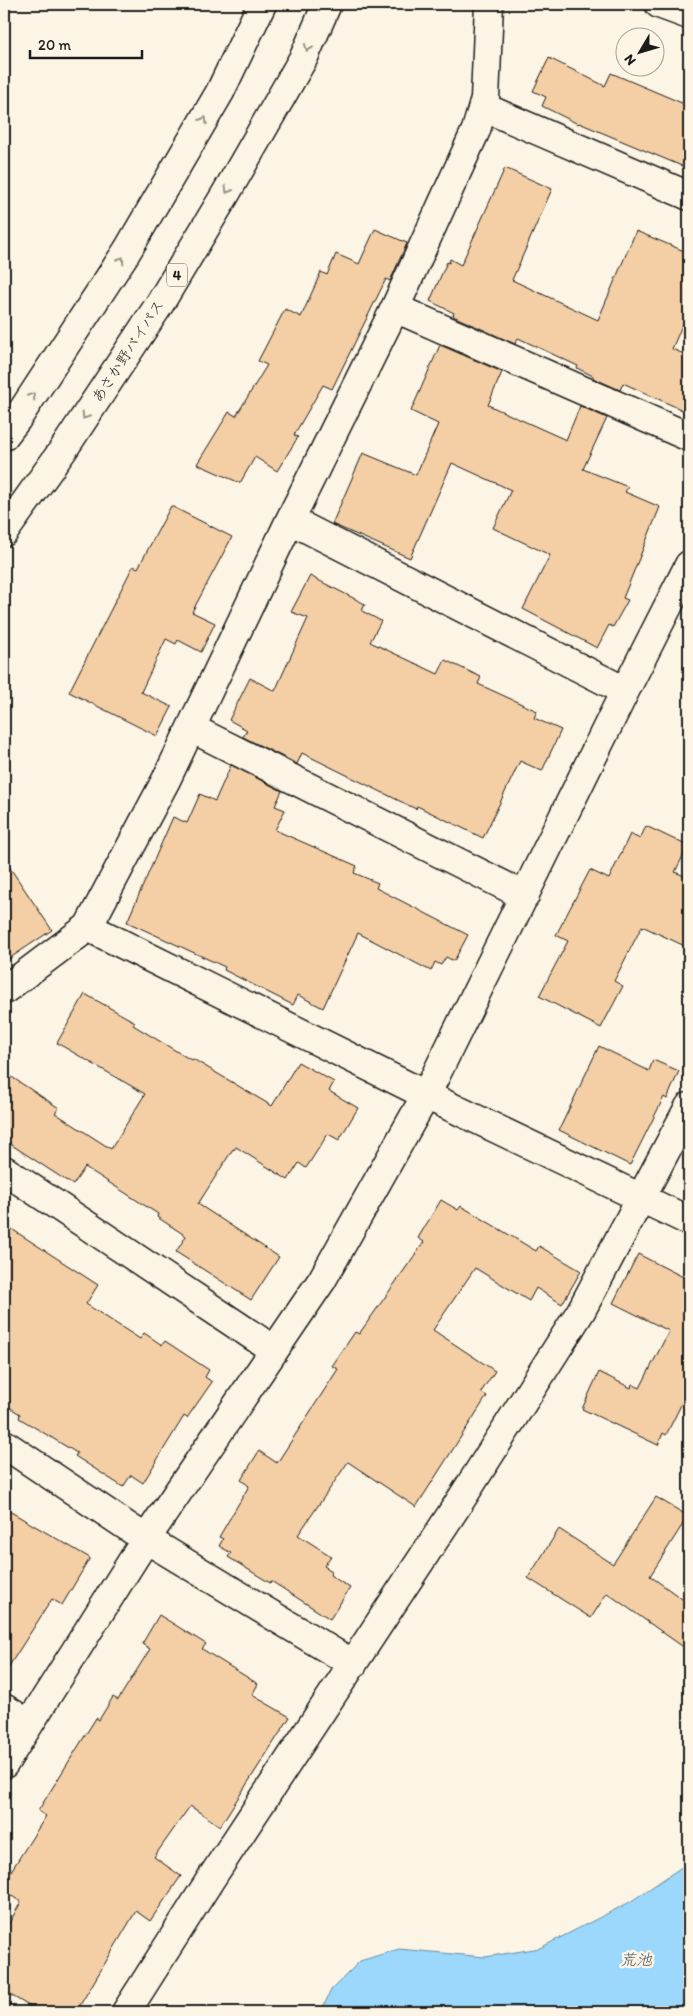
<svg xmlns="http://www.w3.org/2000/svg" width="693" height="2016" viewBox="0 0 693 2016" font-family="Itim,'Klee One',sans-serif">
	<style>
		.water { fill: #9bd8fc; stroke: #688da2 }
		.building { fill: #f4cea4; stroke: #1c1c1c }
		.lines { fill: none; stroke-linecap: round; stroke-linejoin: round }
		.minor-casing { stroke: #1c1c1c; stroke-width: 31 }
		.major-casing { stroke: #1c1c1c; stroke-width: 31 }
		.highway-casing { stroke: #1c1c1c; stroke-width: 31 }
		.minor { stroke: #fcf5e5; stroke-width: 28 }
		.major { stroke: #fcf5e5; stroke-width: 28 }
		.highway { stroke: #fcf5e5; stroke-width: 28 }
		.oneway { stroke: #97938b }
		.labels { text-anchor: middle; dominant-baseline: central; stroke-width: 5; stroke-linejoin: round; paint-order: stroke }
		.shield { fill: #fcf5e5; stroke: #5f5d58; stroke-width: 1 }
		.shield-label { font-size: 14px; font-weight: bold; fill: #1c1c1c }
		.street-label { font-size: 15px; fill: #1c1c1c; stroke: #fcf5e5 }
		.water-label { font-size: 16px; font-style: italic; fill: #42545f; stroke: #fcf5e5 }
	</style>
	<rect width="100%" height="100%" fill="#fcf5e5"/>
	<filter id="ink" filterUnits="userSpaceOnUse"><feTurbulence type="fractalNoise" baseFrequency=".02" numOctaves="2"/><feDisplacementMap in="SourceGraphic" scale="10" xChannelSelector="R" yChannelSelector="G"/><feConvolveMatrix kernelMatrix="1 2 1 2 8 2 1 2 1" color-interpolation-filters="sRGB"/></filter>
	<g filter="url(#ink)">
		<path class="water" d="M 689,1862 L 689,2012 L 321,2012 L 331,1990 L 360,1961 L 399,1949 L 485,1957 L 540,1948 L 630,1902 Z"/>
		<path class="building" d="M 549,58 L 605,86 L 611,73 L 689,106 L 689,169 L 579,123 L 578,124 L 542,106 L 546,97 L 533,91 Z
			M 505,168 L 552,189 L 512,280 L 598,320 L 636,231 L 689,253 L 689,309 L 672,349 L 689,356 L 689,413 L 623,383 L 620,390 L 593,378 L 593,376 L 577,368 L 578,366 L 518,338 L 515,344 L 453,316 L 454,313 L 430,301 L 447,262 L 449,263 L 450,259 L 461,265 Z
			M 375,229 L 407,243 L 390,281 L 386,279 L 332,389 L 323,385 L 294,435 L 298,437 L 277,471 L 255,457 L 240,483 L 197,464 L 229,412 L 236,416 L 267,365 L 258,361 L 285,309 L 301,317 L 321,272 L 327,275 L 336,254 L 359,264 Z
			M 440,345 L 502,372 L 488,405 L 566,440 L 580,406 L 607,418 L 583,469 L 628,487 L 625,492 L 660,507 L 623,598 L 628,600 L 613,627 L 609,625 L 597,648 L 523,609 L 550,555 L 493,528 L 511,490 L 452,463 L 410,558 L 332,524 L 363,453 L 416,475 L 438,424 L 411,411 Z
			M 171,506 L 232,537 L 192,612 L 215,623 L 201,652 L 178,640 L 176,644 L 166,639 L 141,692 L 172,707 L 157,736 L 69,692 L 133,566 L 138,568 Z
			M 310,576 L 365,604 L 362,611 L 381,621 L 370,642 L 438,674 L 445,660 L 481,677 L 478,684 L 537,711 L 534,718 L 561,730 L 542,771 L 520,761 L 483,838 L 417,806 L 416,809 L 302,753 L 297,764 L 243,737 L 247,730 L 229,720 L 250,678 L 275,691 L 308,618 L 291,612 Z
			M 231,765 L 282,791 L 275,806 L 285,810 L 275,830 L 357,866 L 354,873 L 378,883 L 376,888 L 468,935 L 454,961 L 446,957 L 441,965 L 435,962 L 431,971 L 358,933 L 323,1008 L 298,995 L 293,1005 L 224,970 L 225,967 L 127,922 L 173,817 L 187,823 L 200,794 L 215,801 Z
			M 646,826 L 688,846 L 675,872 L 689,878 L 689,948 L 642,926 L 614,981 L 623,986 L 601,1028 L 539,996 L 568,941 L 556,935 L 590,870 L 609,879 L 630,834 L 640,839 Z
			M 4,859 L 52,930 L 4,962 Z
			M 85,994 L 135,1022 L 133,1025 L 191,1060 L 193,1059 L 272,1106 L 298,1062 L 334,1082 L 329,1091 L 358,1108 L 339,1140 L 328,1134 L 306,1168 L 299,1163 L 288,1180 L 236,1147 L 234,1150 L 233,1149 L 198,1204 L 279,1257 L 251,1300 L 176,1252 L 186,1236 L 157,1217 L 158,1214 L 85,1167 L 73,1185 L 4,1140 L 4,1072 L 59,1108 L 55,1113 L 111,1149 L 145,1094 L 57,1043 Z
			M 599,1046 L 649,1071 L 653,1060 L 679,1071 L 667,1099 L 664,1097 L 630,1165 L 559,1130 Z
			M 441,1200 L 458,1210 L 461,1206 L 536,1251 L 539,1246 L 581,1271 L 562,1304 L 536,1288 L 529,1301 L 475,1268 L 433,1330 L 495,1371 L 481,1392 L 487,1396 L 416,1507 L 348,1462 L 298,1535 L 331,1556 L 324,1566 L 332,1571 L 330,1575 L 350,1588 L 330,1619 L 271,1581 L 270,1583 L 228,1557 L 231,1553 L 219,1546 L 223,1539 L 219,1537 L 249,1486 L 241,1480 L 259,1451 L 277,1463 L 338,1369 L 332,1366 L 355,1332 L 359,1334 L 424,1242 L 418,1238 Z
			M 4,1224 L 98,1285 L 86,1304 L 140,1339 L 144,1333 L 162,1345 L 165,1341 L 209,1370 L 205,1377 L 212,1382 L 187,1418 L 184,1416 L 143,1483 L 131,1475 L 123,1487 L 75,1456 L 77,1453 L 19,1418 L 20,1414 L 4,1404 Z
			M 638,1254 L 689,1280 L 689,1389 L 666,1435 L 663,1433 L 658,1445 L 582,1409 L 599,1372 L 631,1388 L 632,1384 L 640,1388 L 669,1331 L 613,1303 Z
			M 656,1497 L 688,1516 L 650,1576 L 689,1604 L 689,1651 L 607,1593 L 591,1618 L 528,1578 L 559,1529 L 613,1564 Z
			M 4,1508 L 90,1558 L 62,1605 L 52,1599 L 4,1674 Z
			M 159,1615 L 206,1644 L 202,1649 L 258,1684 L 252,1695 L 290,1717 L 220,1826 L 190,1806 L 154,1857 L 181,1876 L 150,1921 L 136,1911 L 76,2012 L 39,2012 L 4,1991 L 4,1932 L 21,1902 L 4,1891 L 4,1882 L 46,1816 L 38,1811 L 96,1718 L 99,1720 L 113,1697 L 118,1700 L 150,1649 L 142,1644 Z"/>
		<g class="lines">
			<defs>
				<path id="minor" d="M 483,107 L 689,196
					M 395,308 L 689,437
					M 290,520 L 625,691
					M 191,728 L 525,896
					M 88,927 L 426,1095 L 689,1221
					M 4,990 L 88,927 L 166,780 L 290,520 L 395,308 L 476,130 L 485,99 L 489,4
					M 4,1170 L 274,1350
					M 4,1444 L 146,1539 L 353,1664
					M 4,1708 L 29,1724
					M 4,1764 L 146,1539 L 322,1280 L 426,1095 L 625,691 L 689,565
					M 126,2012 L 212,1877 L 462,1498 L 581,1311 L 689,1107"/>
				<path id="major" d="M 659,4 L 689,15"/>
				<path id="highway" d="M 4,436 L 17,419 L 127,251 L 220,92 L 262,4
					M 4,532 L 63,450 L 159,305 L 225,195 L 304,57 L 327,4"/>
			</defs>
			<use href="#minor" class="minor-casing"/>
			<use href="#major" class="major-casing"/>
			<use href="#highway" class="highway-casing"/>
			<use href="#minor" class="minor"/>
			<use href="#major" class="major"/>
			<use href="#highway" class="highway"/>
		</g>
		<defs><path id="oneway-chevron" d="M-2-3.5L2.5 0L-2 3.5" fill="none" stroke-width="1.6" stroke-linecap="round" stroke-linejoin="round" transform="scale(1.25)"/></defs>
		<g class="oneway">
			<use href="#oneway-chevron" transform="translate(308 48) rotate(113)"/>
			<use href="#oneway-chevron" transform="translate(204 120) rotate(-60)"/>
			<use href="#oneway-chevron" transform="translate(228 190) rotate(120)"/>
			<use href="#oneway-chevron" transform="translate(121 260) rotate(-57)"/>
			<use href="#oneway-chevron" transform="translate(32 396) rotate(-57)"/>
			<use href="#oneway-chevron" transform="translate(85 416) rotate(123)"/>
		</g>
	</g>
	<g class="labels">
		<rect class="shield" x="167" y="263.5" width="20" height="23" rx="4"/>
		<g class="shield-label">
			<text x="177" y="275">4</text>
		</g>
		<g class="street-label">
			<text transform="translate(128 351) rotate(-57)">あさか野バイパス</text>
		</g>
		<g class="water-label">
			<text x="636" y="1959">荒池</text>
		</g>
	</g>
	<rect width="693" height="2016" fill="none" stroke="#fcf5e5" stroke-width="20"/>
	<rect x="10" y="10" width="673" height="1996" fill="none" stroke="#1c1c1c" stroke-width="2" filter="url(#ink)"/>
	<g transform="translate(640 52) rotate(232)"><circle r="24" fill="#fcf5e5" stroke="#a29e95"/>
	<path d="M0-4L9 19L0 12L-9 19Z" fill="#1c1c1c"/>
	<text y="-8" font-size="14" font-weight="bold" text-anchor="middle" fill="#1c1c1c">N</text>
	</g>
	<path d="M30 50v8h112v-8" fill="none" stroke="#1c1c1c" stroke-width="2.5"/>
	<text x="38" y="50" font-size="15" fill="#1c1c1c" stroke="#fcf5e5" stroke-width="4" paint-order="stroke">20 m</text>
</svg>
